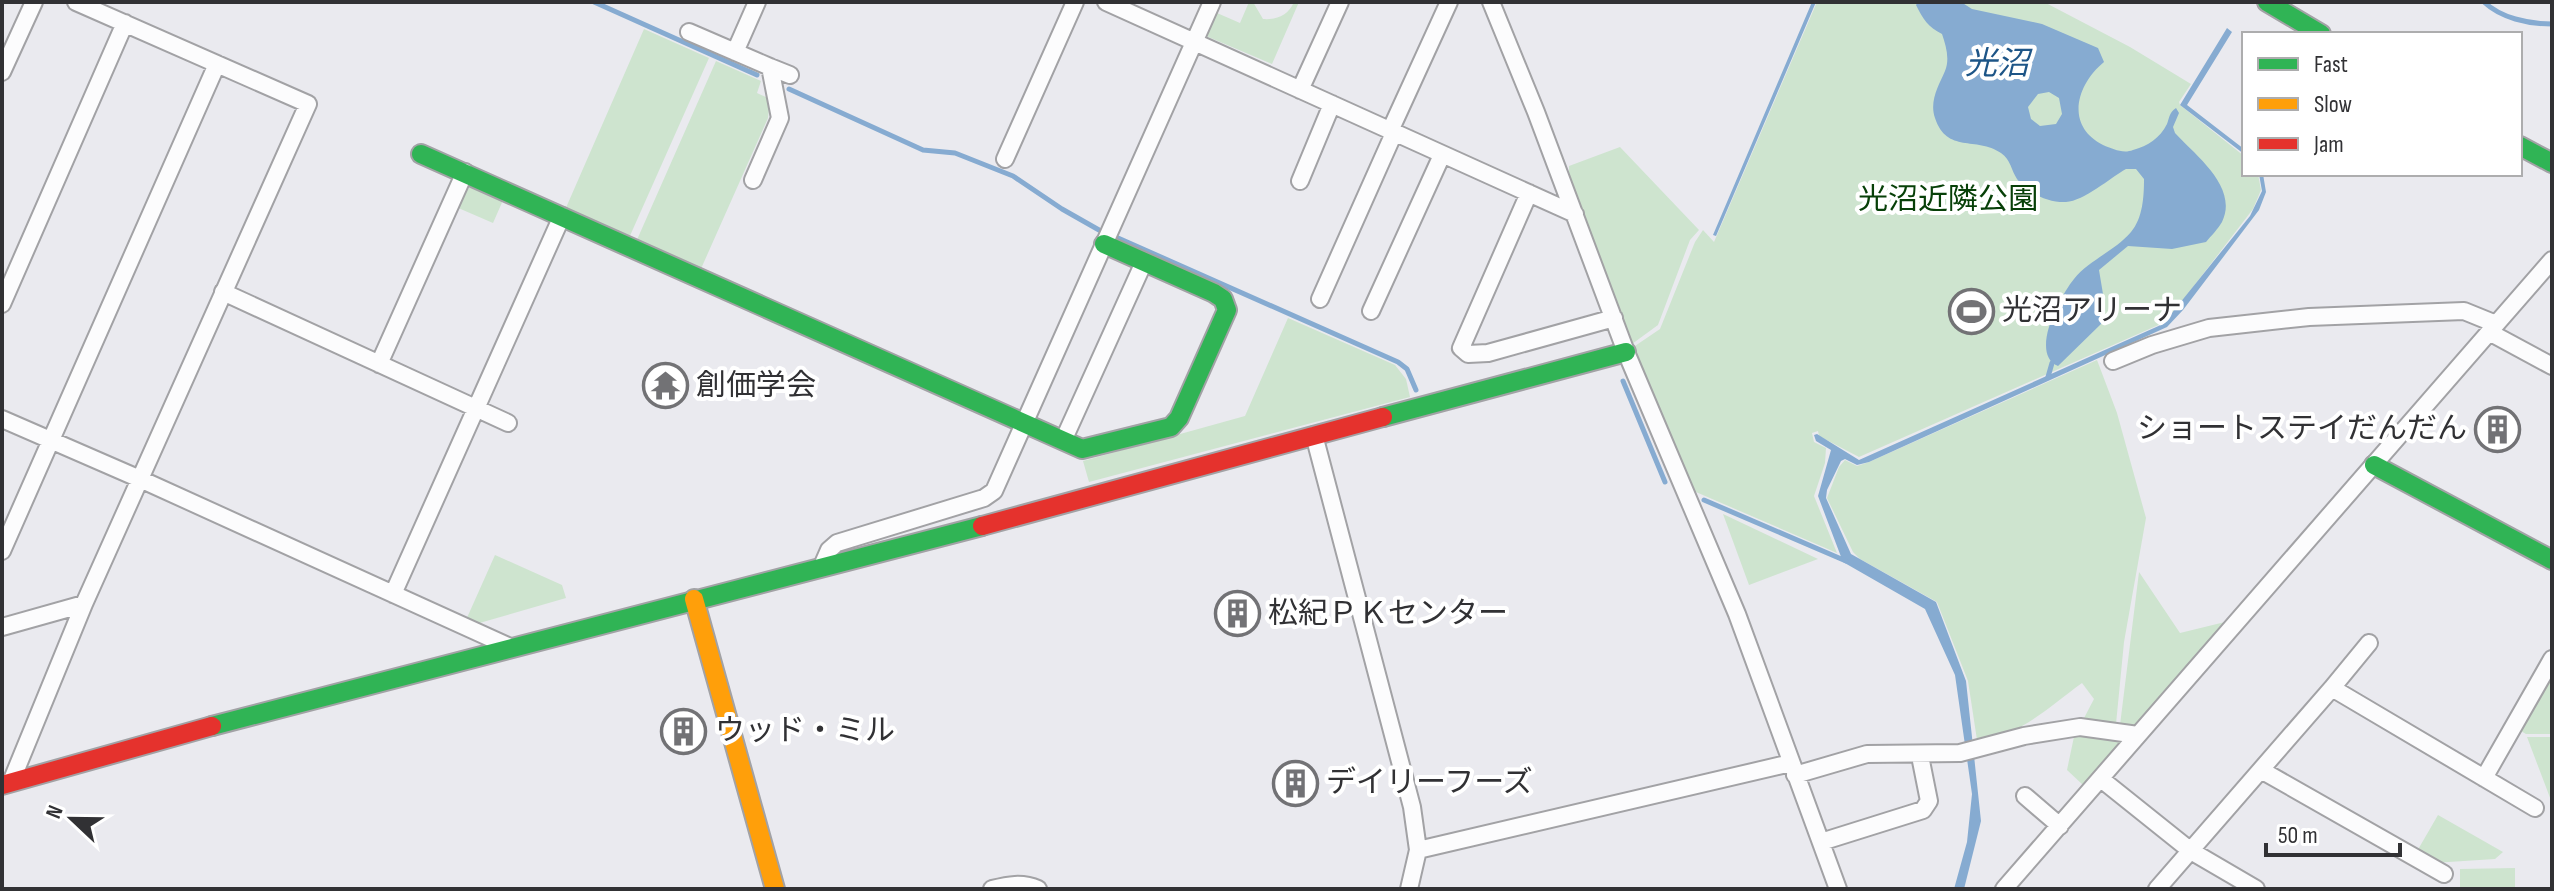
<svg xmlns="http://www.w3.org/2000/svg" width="2554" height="891" viewBox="0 0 2554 891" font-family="'Sofia Sans Condensed','Noto Sans JP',sans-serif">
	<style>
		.green { fill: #cee4cf }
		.water { fill: #86abd1; fill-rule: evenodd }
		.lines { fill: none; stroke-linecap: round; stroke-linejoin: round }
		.stream { stroke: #86abd1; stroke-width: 5 }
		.street-casing { stroke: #a2a2a5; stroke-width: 20 }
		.fast-casing { stroke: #a2a2a5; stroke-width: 22 }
		.slow-casing { stroke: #a2a2a5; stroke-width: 22 }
		.jam-casing { stroke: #a2a2a5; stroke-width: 22 }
		.street { stroke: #fcfcfd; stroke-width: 16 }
		.fast { stroke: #30b455; stroke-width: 18 }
		.slow { stroke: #ff9f0a; stroke-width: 18 }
		.jam { stroke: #e5322d; stroke-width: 18 }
		.labels { text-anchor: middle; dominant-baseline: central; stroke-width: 8; stroke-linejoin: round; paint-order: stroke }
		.park-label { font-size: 30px; fill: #074008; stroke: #fff }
		.poi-label { font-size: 30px; fill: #313134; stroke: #fff; text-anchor: start }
		.water-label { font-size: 32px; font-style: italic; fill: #1d5587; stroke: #fff }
	</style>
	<rect width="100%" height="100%" fill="#eaeaef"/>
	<path class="green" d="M 1249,2 L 1253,2 L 1263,19 C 1276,20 1288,16 1294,2 L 1299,2 L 1272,64 L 1206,36 L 1217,13 L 1240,23 Z
		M 1817,2 L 2044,2 L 2130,47 L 2191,84 L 2179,102 L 2180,105 L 2244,156 L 2244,174 L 2258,174 L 2261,190 L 2253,209 L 2170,317 L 2163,323 L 1859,457 L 1819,436 L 1818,431 L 1812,433 L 1814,442 L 1826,448 L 1825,463 L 1814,496 L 1837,553 L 1689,489 L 1632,348 L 1660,329 L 1695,242 L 1703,230 L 1714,242 Z
		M 644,29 L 709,58 L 629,238 L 565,210 Z
		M 716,61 L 761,81 L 757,93 L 770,99 L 768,118 L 700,271 L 636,242 Z
		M 1620,147 L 1699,230 L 1690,240 L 1658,325 L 1632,344 L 1569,177 L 1569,166 Z
		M 475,185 L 504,198 L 493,223 L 456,207 L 462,192 Z
		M 1288,318 L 1395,365 L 1406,379 L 1410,397 L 1089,482 L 1083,461 L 1245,416 Z
		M 2097,360 L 2117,413 L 2146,518 L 2124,642 L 2116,724 L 2083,720 L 2094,699 L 2082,683 C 2047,708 2021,736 1977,740 L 1968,681 L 1937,602 L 1860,559 L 1853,552 L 1827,498 L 1839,467 L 1845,460 L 1857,466 L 1869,462 Z
		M 1723,514 L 1818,559 L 1749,585 Z
		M 495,555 L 562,585 L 566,598 L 476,624 L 466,620 Z
		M 2139,572 L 2180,633 L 2225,622 L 2133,728 L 2120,725 Z
		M 2552,675 L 2552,734 L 2526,734 L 2521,731 Z
		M 2075,732 L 2121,741 L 2121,746 L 2083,785 L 2067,770 Z
		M 2527,737 L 2552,737 L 2552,803 Z
		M 2438,815 L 2503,852 L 2495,859 L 2433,863 L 2416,853 Z
		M 2515,868 L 2515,889 L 2460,889 L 2460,869 Z"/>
	<path class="water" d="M 1812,2 L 1816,2 L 1716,236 L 1713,235 Z
		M 1918,2 L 1961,2 L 1972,9 L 2042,24 L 2098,48 L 2104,62 C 2076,85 2065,126 2103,145 C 2113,149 2123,154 2133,150 C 2148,146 2160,138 2167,124 C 2170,116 2169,113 2176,108 L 2179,113 L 2173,127 L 2175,133 C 2195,155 2239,187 2222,222 C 2218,229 2211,236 2206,242 L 2172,249 L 2128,246 L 2099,270 L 2104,300 L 2101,324 L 2058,366 C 2029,354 2060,296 2074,279 C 2089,260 2115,251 2131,232 C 2143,218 2144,196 2144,179 L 2136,169 L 2126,169 C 2110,178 2084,201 2066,202 C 2049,203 2027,193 2017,179 C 2011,170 2011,160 2001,153 C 1976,136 1947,154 1935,118 C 1929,101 1939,85 1945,71 C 1950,59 1946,46 1942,34 C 1928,27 1923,19 1916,5 ZM 2049,92 L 2059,98 L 2062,114 L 2056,124 L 2040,126 L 2031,119 L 2028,107 L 2038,94 Z
		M 2227,28 L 2232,32 L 2187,105 L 2244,149 L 2244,154 L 2180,105 Z
		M 2259,174 L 2263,174 L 2266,192 L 2259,210 L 2183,310 L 2167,327 L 1869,462 L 1857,465 L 1845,459 L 1841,461 L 1827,490 L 1826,498 L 1851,554 L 1936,602 L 1966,681 L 1981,821 L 1964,889 L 1954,889 L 1967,842 L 1972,794 L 1955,675 L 1925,609 L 1843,562 L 1818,496 L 1831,450 L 1816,441 L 1814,435 L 1817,434 L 1859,460 L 2163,324 L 2250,216 L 2262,191 Z"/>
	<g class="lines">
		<path class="stream" d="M 594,2 L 757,75
			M 2484,2 C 2501,18 2528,24 2552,24
			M 789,89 L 923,150 L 955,153 L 1013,176 L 1062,209 L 1099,230
			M 1118,238 L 1398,362 L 1407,369 L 1416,390
			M 2048,377 L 2052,363
			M 1623,381 L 1665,482
			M 1704,500 L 1846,561"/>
		<defs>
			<path id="street" d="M 1106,2 L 1575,214
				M 1491,2 L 1536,112 L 1626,352 L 1737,614 L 1838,889
				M 689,32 L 770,67 L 780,118 L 753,180
				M 735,52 L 757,2
				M 770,67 L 790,75
				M 2,72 L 34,2
				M 1300,90 L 1340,2
				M 1390,131 L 1449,2
				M 1005,159 L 1075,2
				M 1300,181 L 1332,104
				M 1529,193 L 1461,348 L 1468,354 L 1488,353 L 1614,318
				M 223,292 L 508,423
				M 1320,299 L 1394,133
				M 2,304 L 125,23
				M 1371,311 L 1442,155
				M 2489,332 L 2552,366
				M 2113,361 L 2152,345 L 2209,328 L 2309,317 L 2464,311 L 2496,324
				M 379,364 L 465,172
				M 2,419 L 140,479 L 510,647
				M 1314,435 L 1412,807 L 1418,850 L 1409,889
				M 1063,441 L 1144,262
				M 2,551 L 217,64
				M 822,566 L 829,550 L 837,543 L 984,498 L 994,491 L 1212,2
				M 393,594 L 562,216
				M 2,627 L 84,604
				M 2332,688 L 2369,643
				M 2261,770 L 2444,874
				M 1795,775 L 1867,754 L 1960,753 L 2024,736 L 2080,727 L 2138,735
				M 2484,778 L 2552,659
				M 2101,779 L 2191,851 L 2256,889
				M 11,782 L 84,604 L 308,104 L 76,2
				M 2025,796 L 2060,826
				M 1821,842 L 1923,810 L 1929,801 L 1921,761
				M 1418,850 L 1791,763
				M 992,889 C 1008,885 1022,882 1038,889
				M 2004,889 L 2552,260
				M 2157,889 L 2332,688 L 2535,808"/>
			<path id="fast" d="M 2267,2 L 2321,34
				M 2520,146 L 2552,163
				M 421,154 L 1082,449 L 1171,427 L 1179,418 L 1227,310 L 1223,299 L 1214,293 L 1104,244
				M 1383,417 L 1626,352
				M 2374,465 L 2552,560
				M 212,726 L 982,526"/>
			<path id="slow" d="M 694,599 L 775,889"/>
			<path id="jam" d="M 982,526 L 1383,417
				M 2,785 L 212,726"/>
		</defs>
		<use href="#street" class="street-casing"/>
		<use href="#fast" class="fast-casing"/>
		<use href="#slow" class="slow-casing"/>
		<use href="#jam" class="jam-casing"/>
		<use href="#street" class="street"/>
		<use href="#fast" class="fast"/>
		<use href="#slow" class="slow"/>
		<use href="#jam" class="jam"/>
	</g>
	<defs>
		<symbol id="stadium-ring" viewBox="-11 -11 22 22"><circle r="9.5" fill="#fff" stroke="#727275" stroke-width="1.5"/><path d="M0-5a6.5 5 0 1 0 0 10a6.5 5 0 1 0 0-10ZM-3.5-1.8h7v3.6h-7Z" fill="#727275"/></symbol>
		<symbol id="temple-ring" viewBox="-11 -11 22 22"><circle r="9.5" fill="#fff" stroke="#727275" stroke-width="1.5"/><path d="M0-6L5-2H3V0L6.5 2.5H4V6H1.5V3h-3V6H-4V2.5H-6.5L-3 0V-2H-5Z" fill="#727275"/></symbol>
		<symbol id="building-ring" viewBox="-11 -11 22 22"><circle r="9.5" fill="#fff" stroke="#727275" stroke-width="1.5"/><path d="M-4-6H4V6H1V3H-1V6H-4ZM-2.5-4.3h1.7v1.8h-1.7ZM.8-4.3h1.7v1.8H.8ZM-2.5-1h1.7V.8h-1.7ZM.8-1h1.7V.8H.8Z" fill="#727275"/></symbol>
	</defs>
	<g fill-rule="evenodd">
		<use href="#stadium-ring" x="1946" y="286" width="51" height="51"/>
		<use href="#temple-ring" x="640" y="360" width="51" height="51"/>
		<use href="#building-ring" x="2472" y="404" width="51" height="51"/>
		<use href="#building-ring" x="1212" y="588" width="51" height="51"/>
		<use href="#building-ring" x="658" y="706" width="51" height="51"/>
		<use href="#building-ring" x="1270" y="758" width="51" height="51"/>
	</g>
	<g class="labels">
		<g class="park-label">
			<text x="1948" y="200">光沼近隣公園</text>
		</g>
		<g class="poi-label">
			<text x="2002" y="311">光沼アリーナ</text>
			<text x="696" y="386">創価学会</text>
			<text x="2467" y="429" text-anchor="end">ショートステイだんだん</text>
			<text x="1268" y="614">松紀ＰＫセンター</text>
			<text x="715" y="731">ウッド・ミル</text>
			<text x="1326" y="783">デイリーフーズ</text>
		</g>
		<g class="water-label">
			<text x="1997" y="64">光沼</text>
		</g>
	</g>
	<rect width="2554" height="891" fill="none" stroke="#313134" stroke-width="8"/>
	<rect x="2242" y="32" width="280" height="144" fill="#ffffff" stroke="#adadae" stroke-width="2"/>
	<rect x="2258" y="58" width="40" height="12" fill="#30b455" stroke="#adadae" stroke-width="2"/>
	<text x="2314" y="72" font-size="24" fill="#313134">Fast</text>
	<rect x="2258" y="98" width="40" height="12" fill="#ff9f0a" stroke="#adadae" stroke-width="2"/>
	<text x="2314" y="112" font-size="24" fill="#313134">Slow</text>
	<rect x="2258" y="138" width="40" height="12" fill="#e5322d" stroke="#adadae" stroke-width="2"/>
	<text x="2314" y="152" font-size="24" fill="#313134">Jam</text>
	<g transform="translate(72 819) rotate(292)" stroke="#ffffff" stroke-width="6" paint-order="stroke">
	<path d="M0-6L14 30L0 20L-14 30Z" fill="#313134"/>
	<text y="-12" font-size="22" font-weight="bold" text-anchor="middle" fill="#313134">N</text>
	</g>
	<path d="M2266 843v12h134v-12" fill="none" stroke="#313134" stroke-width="4"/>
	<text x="2278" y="843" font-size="24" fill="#313134" stroke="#ffffff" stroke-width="6" paint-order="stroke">50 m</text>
</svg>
